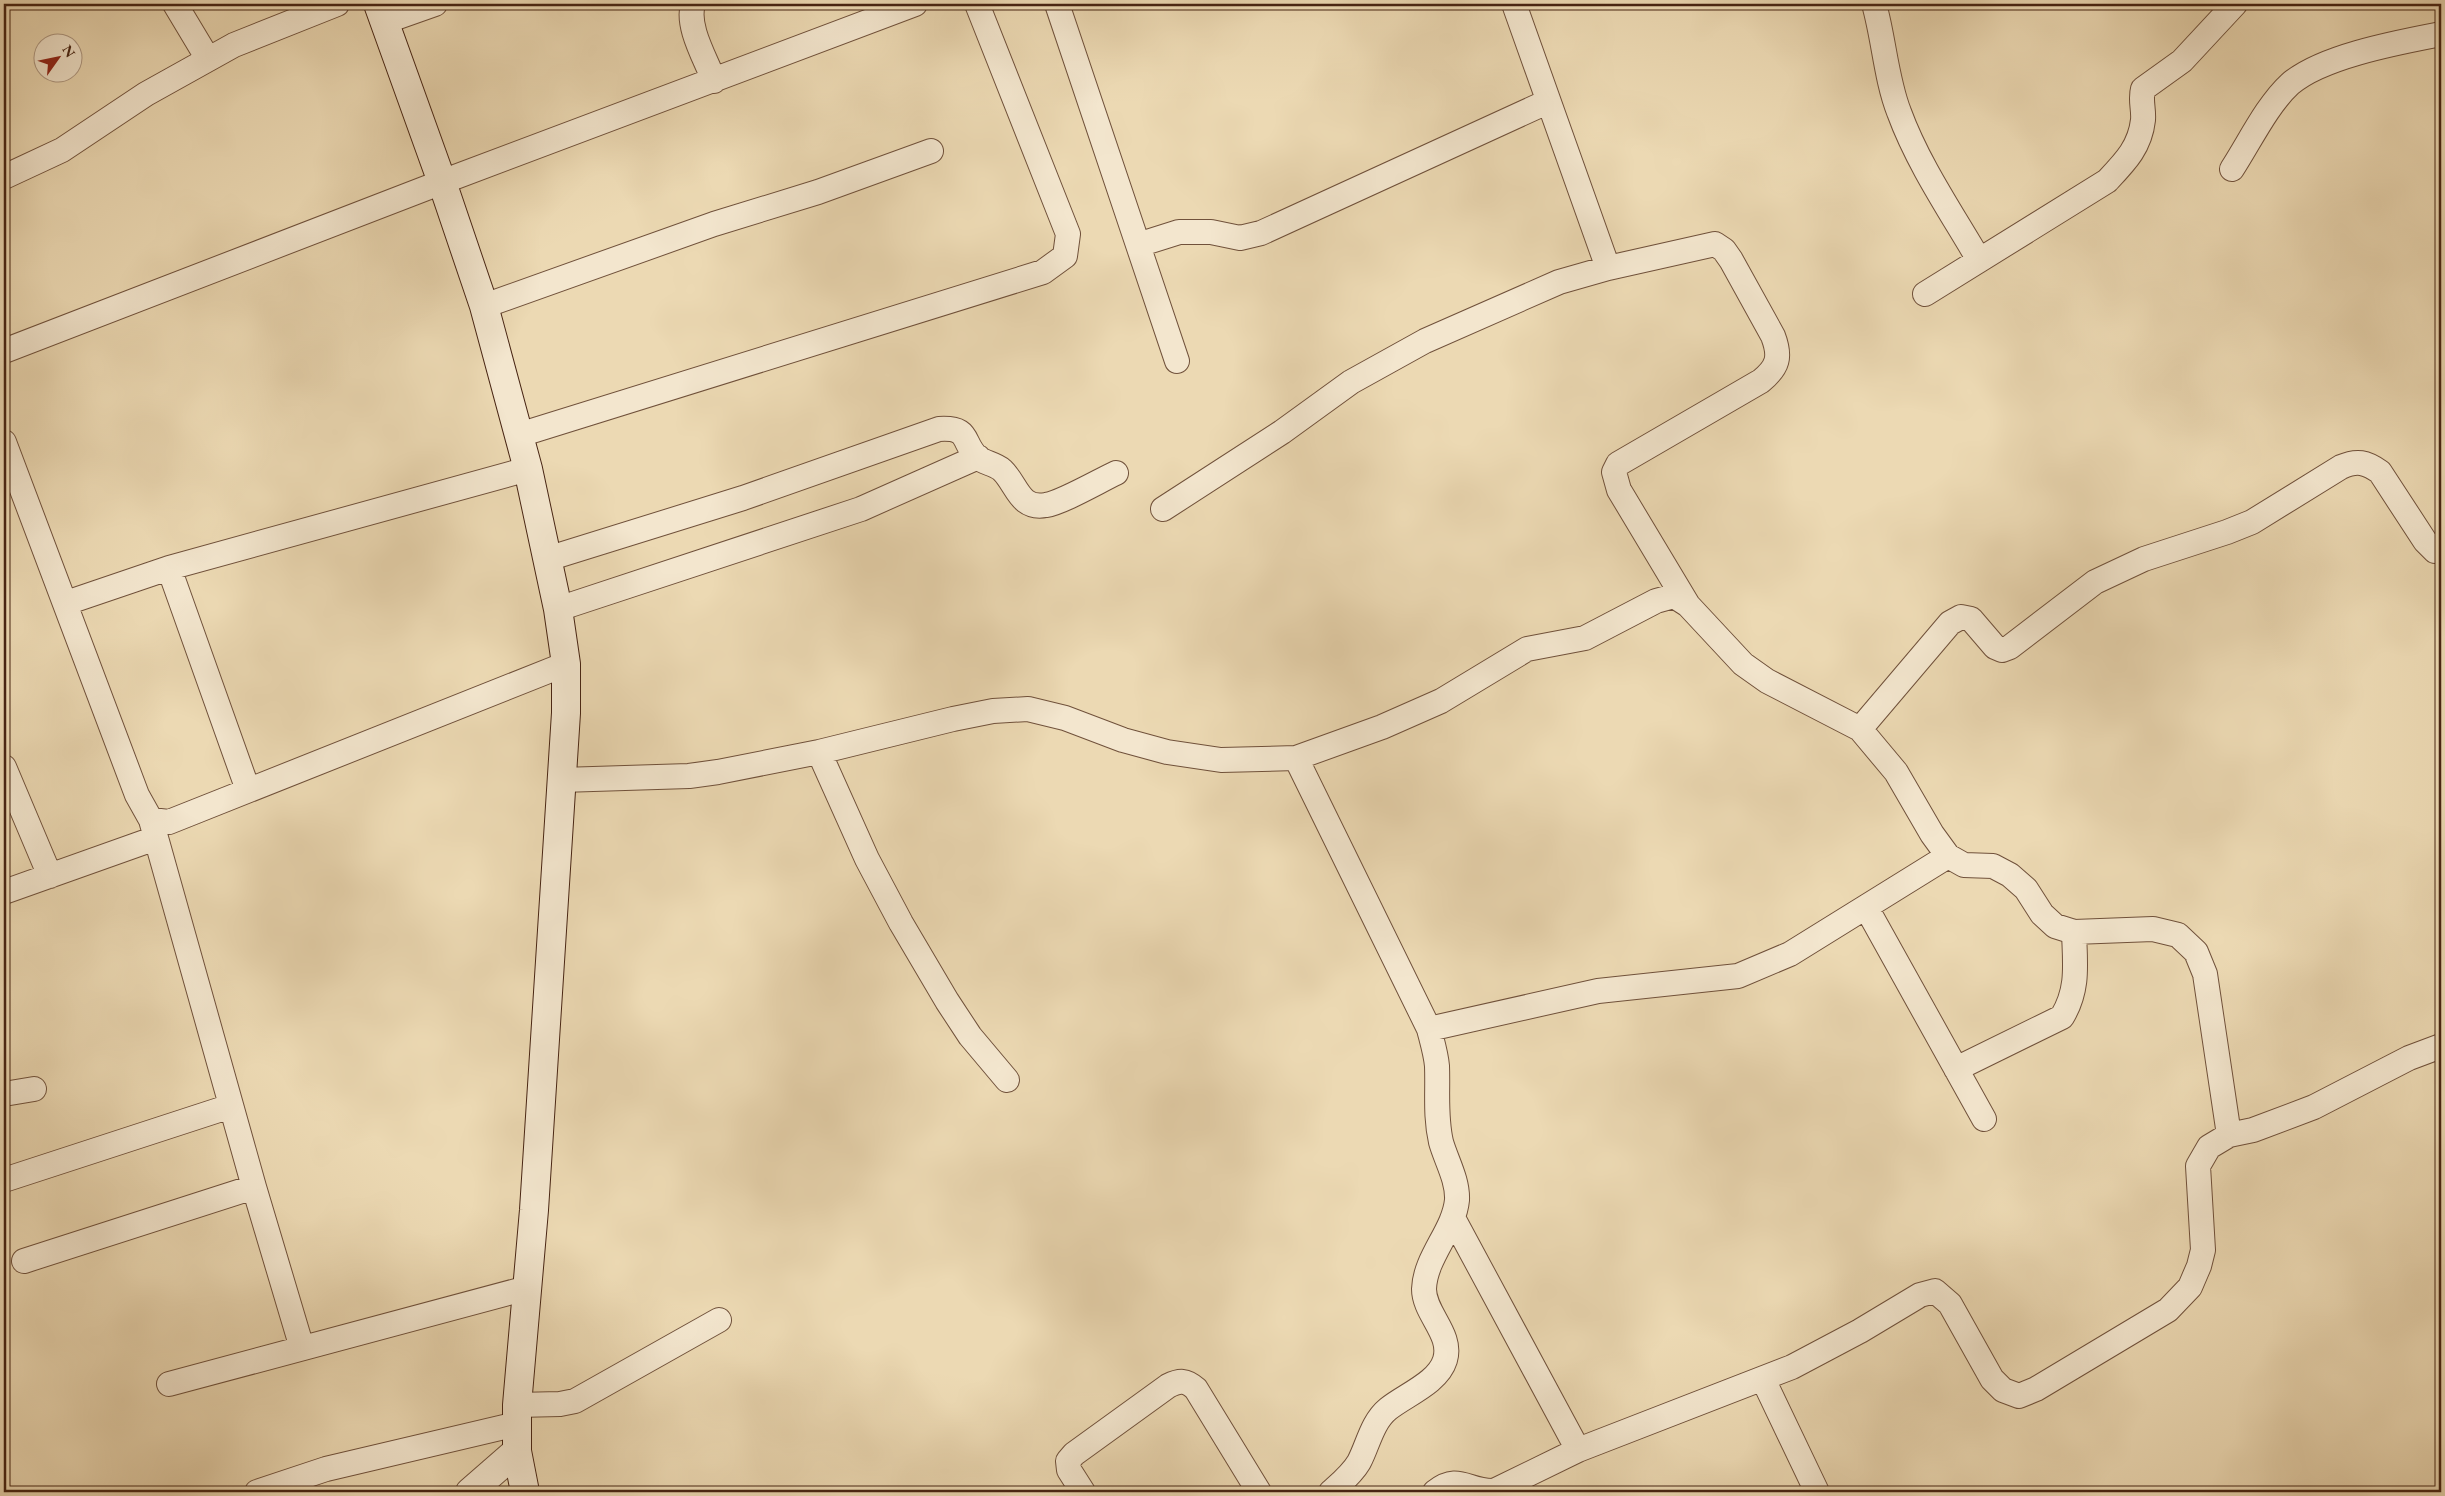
<svg xmlns="http://www.w3.org/2000/svg" width="2445" height="1496" viewBox="0 0 2445 1496" font-family="'EB Garamond',serif">
	<style>
		.lines { fill: none; stroke-linecap: round; stroke-linejoin: round }
		.minor-casing { stroke: #70513b; stroke-width: 26 }
		.tertiary-casing { stroke: #70513b; stroke-width: 30 }
		.secondary-casing { stroke: #472413; stroke-width: 30 }
		.minor { stroke: #f3e6ce; stroke-width: 24 }
		.tertiary { stroke: #f3e6ce; stroke-width: 28 }
		.secondary { stroke: #f3e6ce; stroke-width: 28 }
	</style>
	<rect width="100%" height="100%" fill="#ecd9b3"/>
	<filter id="stains"><feTurbulence type="fractalNoise" baseFrequency=".004" numOctaves="4"/><feColorMatrix values="0 0 0 0 .2 0 0 0 0 .09 0 0 0 0 .02 0 0 0 .5 -.17"/></filter>
	<radialGradient id="worn" r=".72"><stop offset=".6" stop-color="#630" stop-opacity="0"/><stop offset="1" stop-color="#630" stop-opacity=".3"/></radialGradient>
	<g class="lines">
		<defs>
			<path id="minor" d="M 175,4 L 208,59
				M 693,4 C 686,27 706,59 714,81
				M 1057,4 L 1177,361
				M 1514,4 L 1608,268
				M 1874,4 C 1884,39 1886,79 1899,112 C 1918,164 1951,212 1979,260
				M 384,22 L 435,4
				M 2232,169 C 2249,143 2267,105 2290,84 C 2322,56 2400,42 2441,34
				M 4,177 L 62,150 L 146,94 L 234,45 L 337,4
				M 1138,245 L 1179,232 L 1211,232 L 1240,238 L 1261,233 L 1547,102
				M 1925,294 L 2107,181 C 2125,162 2140,147 2143,120 C 2144,109 2140,100 2143,89 L 2182,61 L 2235,4
				M 484,306 L 714,224 L 818,192 L 931,151
				M 4,351 L 442,182 L 915,4
				M 519,435 L 1043,272 L 1065,256 L 1068,234 L 977,4
				M 4,442 L 137,795 L 151,820 L 169,822 L 566,664
				M 1163,509 L 1282,432 L 1351,382 L 1425,341 L 1559,282 L 1608,268 L 1715,244 L 1724,250 L 1731,260 L 1773,336 C 1781,357 1778,367 1761,381 L 1618,464 L 1614,472 L 1619,490 L 1688,605
				M 547,559 L 743,498 L 939,429 C 972,427 961,443 978,458 C 985,463 995,464 1002,470 C 1017,484 1019,510 1046,505 C 1061,503 1099,481 1116,473
				M 169,568 L 248,790
				M 66,603 L 169,568 L 528,469
				M 558,609 L 861,509 L 978,457
				M 1860,729 L 1950,623 L 1961,617 L 1971,619 L 1995,647 L 2002,650 L 2010,647 L 2095,582 L 2144,559 L 2227,532 L 2252,522 L 2341,467 C 2357,460 2366,462 2380,472 L 2425,541 L 2435,551 L 2441,551
				M 819,752 L 867,859 L 901,923 L 947,1001 L 970,1036 L 1007,1080
				M 1296,758 L 1429,1029 C 1432,1041 1436,1054 1437,1066 C 1438,1092 1435,1116 1441,1142 C 1446,1160 1458,1180 1457,1200 C 1454,1231 1425,1257 1424,1289 C 1424,1314 1453,1334 1445,1360 C 1438,1383 1405,1395 1388,1409 C 1372,1422 1368,1445 1359,1462 C 1352,1474 1341,1483 1331,1492
				M 4,767 L 50,876
				M 561,780 L 689,776 L 718,772 L 819,752 L 953,719 L 993,711 L 1028,709 L 1065,718 L 1123,740 L 1167,752 L 1221,760 L 1296,758 L 1382,727 L 1441,701 L 1527,649 L 1585,638 L 1656,601 L 1674,596 L 1688,605 L 1743,664 L 1767,681 L 1860,729 L 1896,772 L 1932,834 L 1948,856 L 1964,865 L 1993,866 L 2010,875 L 2026,889 L 2042,914 L 2055,926 L 2074,932 L 2153,929 L 2178,935 L 2196,952 L 2205,974 L 2229,1135
				M 151,820 L 254,1187 L 302,1348
				M 4,892 L 156,838
				M 1866,907 L 1984,1119
				M 1429,1029 L 1598,991 L 1738,976 L 1790,954 L 1948,856
				M 1956,1069 L 2062,1017 C 2079,989 2075,964 2074,932
				M 4,1094 L 34,1089
				M 4,1180 L 231,1106
				M 1453,1218 L 1578,1450
				M 24,1261 L 254,1187
				M 1763,1379 L 1817,1492
				M 169,1384 L 527,1288
				M 517,1405 L 560,1404 L 575,1401 L 719,1320
				M 257,1492 L 326,1469 L 517,1424
				M 1083,1492 L 1069,1470 L 1068,1461 L 1074,1454 L 1168,1386 C 1180,1380 1186,1380 1196,1389 L 1259,1492
				M 1435,1492 C 1459,1473 1467,1492 1494,1491 L 1578,1450 L 1792,1367 L 1860,1331 L 1920,1295 L 1935,1291 L 1950,1304 L 1992,1379 L 2003,1390 L 2019,1396 L 2036,1389 L 2168,1310 L 2190,1287 L 2199,1266 L 2203,1250 L 2198,1166 L 2209,1147 L 2229,1135 L 2253,1130 L 2314,1107 L 2409,1058 L 2441,1046"/>
			<path id="tertiary" d="M 470,1492 L 517,1451"/>
			<path id="secondary" d="M 378,4 L 442,182 L 484,306 L 528,469 L 558,609 L 566,664 L 566,713 L 534,1210 L 517,1405 L 517,1451 L 525,1492"/>
		</defs>
		<use href="#minor" class="minor-casing"/>
		<use href="#tertiary" class="tertiary-casing"/>
		<use href="#secondary" class="secondary-casing"/>
		<use href="#minor" class="minor"/>
		<use href="#tertiary" class="tertiary"/>
		<use href="#secondary" class="secondary"/>
	</g>
	<rect width="2445" height="1496" fill="none" stroke="#ecd9b3" stroke-width="20"/>
	<rect x="5" y="5" width="2435" height="1486" fill="none" stroke="#472413" stroke-width="2.5"/>
	<rect x="10" y="10" width="2425" height="1476" fill="none" stroke="#472413"/>
	<g transform="translate(58 58) rotate(57)"><circle r="24" fill="#f3e6ce" stroke="#ae9883"/>
	<path d="M0-4L9 19L0 12L-9 19Z" fill="#8f2418"/>
	<text y="-8" font-size="14" font-weight="bold" text-anchor="middle" fill="#472413">N</text>
	</g>
	<rect width="100%" height="100%" filter="url(#stains)"/>
	<rect width="100%" height="100%" fill="url(#worn)"/>
</svg>
